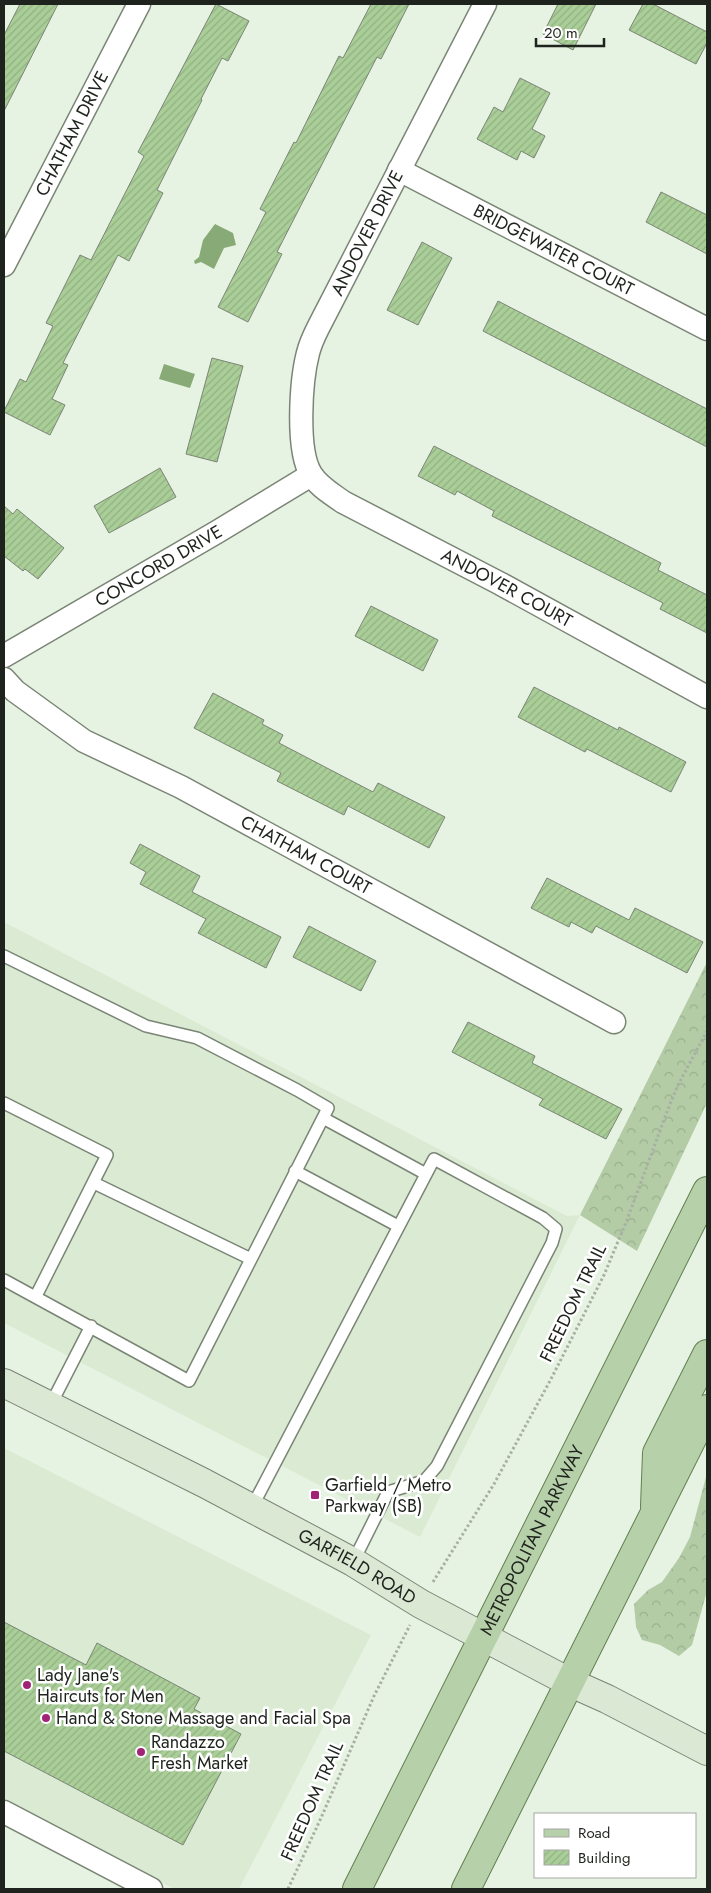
<svg xmlns="http://www.w3.org/2000/svg" width="711" height="1893" viewBox="0 0 711 1893" font-family="Jost,sans-serif">
	<style>
		.built { fill: #dbebd3 }
		.forest { fill: url(#forest-crowns) }
		.water { fill: #88aa76 }
		.building { fill: url(#building-hatch); stroke: #7a8575 }
		.lines { fill: none; stroke-linecap: round; stroke-linejoin: round }
		.service-casing { stroke: #7a8575; stroke-width: 14 }
		.minor-casing { stroke: #7a8575; stroke-width: 25 }
		.secondary-casing { stroke: #7a8575; stroke-width: 30 }
		.primary-casing { stroke: #627f52; stroke-width: 30 }
		.path { stroke: #a7b0a3; stroke-width: 3; stroke-dasharray: 2.5 2.5; stroke-linecap: butt }
		.service { stroke: #fff; stroke-width: 11 }
		.minor { stroke: #fff; stroke-width: 22 }
		.secondary { stroke: #dbe8d4; stroke-width: 28 }
		.primary { stroke: #b6d0a9; stroke-width: 28 }
		.poi-dot { fill: #a02376; stroke: #fff; stroke-width: 2 }
		.labels { text-anchor: middle; dominant-baseline: central; stroke-width: 5; stroke-linejoin: round; paint-order: stroke }
		.street-label { font-size: 18px; fill: #1f231d; stroke: #fff }
		.poi-label { font-size: 18px; fill: #1f231d; stroke: #fff; text-anchor: start }
	</style>
	<defs>
		<pattern id="forest-crowns" width="20" height="18" patternUnits="userSpaceOnUse" patternTransform="scale(1.25)"><rect width="20" height="18" fill="#b3cca6"/><path d="M2 6a3 3 0 1 1 6 0M12 15a3 3 0 1 1 6 0" fill="none" stroke="#9aaf8e"/></pattern>
		<pattern id="building-hatch" width="6" height="6" patternUnits="userSpaceOnUse" patternTransform="scale(1.25)"><rect width="6" height="6" fill="#aace98"/><path d="M-1 1l2-2M0 6l6-6M5 7l2-2" fill="none" stroke="#92b183"/></pattern>
	</defs>
	<rect width="100%" height="100%" fill="#e7f3e2"/>
	<path class="built" d="M 4,922 L 567,1216 L 580,1215 L 420,1537 L 4,1323 Z
		M 4,1448 L 371,1635 L 239,1889 L 174,1889 L 4,1798 Z"/>
	<path class="forest" d="M 707,962 L 707,1103 L 637,1251 L 580,1215 Z
		M 707,1473 L 707,1591 L 692,1645 L 679,1656 L 660,1645 L 642,1640 L 636,1627 L 634,1604 L 648,1590 L 662,1582 L 679,1558 L 690,1537 Z"/>
	<path class="water" d="M 215,224 L 233,233 L 236,245 L 224,248 L 214,269 L 201,262 L 195,264 L 194,261 L 199,257 L 203,240 Z
		M 164,364 L 195,374 L 190,388 L 159,379 Z"/>
	<path class="building" d="M 20,4 L 58,4 L 4,111 L 4,35 Z
		M 216,4 L 249,21 L 228,61 L 222,58 L 201,99 L 202,100 L 157,190 L 163,193 L 129,261 L 118,255 L 63,363 L 68,365 L 52,399 L 65,405 L 50,435 L 4,412 L 4,411 L 20,379 L 26,382 L 53,326 L 46,323 L 80,255 L 91,260 L 144,156 L 138,152 Z
		M 371,4 L 409,4 L 381,59 L 377,57 L 277,252 L 282,254 L 248,322 L 218,307 L 266,212 L 260,209 L 294,142 L 296,143 L 339,56 L 343,58 Z
		M 558,4 L 596,4 L 573,50 L 543,34 Z
		M 643,4 L 653,4 L 707,32 L 707,43 L 696,64 L 629,30 Z
		M 520,78 L 550,93 L 532,129 L 545,136 L 534,158 L 521,151 L 517,160 L 477,139 L 494,107 L 503,112 Z
		M 661,192 L 707,215 L 707,254 L 646,222 Z
		M 422,242 L 452,258 L 418,325 L 387,310 Z
		M 498,301 L 707,409 L 707,447 L 483,331 Z
		M 212,358 L 243,366 L 217,462 L 186,454 Z
		M 434,446 L 661,563 L 658,570 L 707,595 L 707,633 L 660,609 L 663,603 L 492,516 L 494,511 L 457,491 L 455,495 L 418,476 Z
		M 160,468 L 176,497 L 109,533 L 94,506 Z
		M 4,506 L 13,514 L 17,509 L 64,548 L 38,579 L 25,569 L 23,571 L 4,556 Z
		M 371,606 L 438,640 L 423,671 L 355,636 Z
		M 534,687 L 618,730 L 619,727 L 686,762 L 671,792 L 587,749 L 585,752 L 518,717 Z
		M 213,693 L 264,720 L 262,724 L 283,735 L 279,743 L 373,792 L 378,783 L 445,817 L 429,848 L 348,806 L 344,815 L 277,781 L 281,773 L 194,728 Z
		M 140,844 L 200,876 L 192,892 L 281,937 L 266,968 L 198,933 L 206,919 L 140,884 L 146,872 L 130,863 Z
		M 547,878 L 629,920 L 635,908 L 703,942 L 687,973 L 596,926 L 592,933 L 571,922 L 569,927 L 531,908 Z
		M 309,926 L 376,961 L 361,991 L 293,957 Z
		M 468,1022 L 535,1056 L 532,1063 L 622,1109 L 606,1139 L 539,1105 L 543,1099 L 452,1052 Z
		M 4,1622 L 86,1665 L 97,1643 L 200,1698 L 194,1709 L 241,1734 L 183,1845 L 4,1751 Z"/>
	<g class="lines">
		<defs>
			<path id="service" d="M 4,956 L 146,1026 L 197,1038 L 297,1090 L 328,1108 L 189,1381 L 4,1280
				M 4,1103 L 107,1155 L 36,1296
				M 323,1118 L 426,1174
				M 295,1171 L 398,1226
				M 94,1183 L 251,1259
				M 50,1406 L 91,1326
				M 251,1509 L 434,1159 L 543,1218 L 556,1229 L 552,1243 L 437,1466 L 424,1481 L 388,1492 L 353,1562"/>
			<g id="minor">
				<path id="s1" d="M 485,4 L 318,328 C 314,336 310,345 308,353 C 301,380 296,450 311,474 C 318,486 332,494 343,502 L 501,584 L 707,697"/>
				<path id="s2" d="M 399,170 L 707,329"/>
				<path id="s3" d="M 4,265 L 139,4"/>
				<path id="s4" d="M 4,656 L 217,532 L 311,475"/>
				<path id="s5" d="M 4,679 L 15,691 L 84,741 L 181,787 L 614,1022"/>
				<path d="M 4,1812 L 151,1889"/>
			</g>
			<g id="secondary">
				<path id="s6" d="M 4,1383 L 204,1483 L 353,1562 L 421,1604 L 569,1682 L 607,1699 L 707,1751"/>
			</g>
			<g id="primary">
				<path d="M 655,1506 L 657,1453 L 707,1354"/>
				<path id="s7" d="M 357,1889 L 707,1191"/>
				<path d="M 466,1889 L 707,1409"/>
			</g>
		</defs>
		<use href="#service" class="service-casing"/>
		<use href="#minor" class="minor-casing"/>
		<use href="#secondary" class="secondary-casing"/>
		<use href="#primary" class="primary-casing"/>
		<path class="path" d="M 433,1582 L 494,1484 L 551,1379 L 604,1275 L 627,1220 L 668,1109 L 678,1085 L 707,1031
			M 288,1889 L 321,1818 L 374,1696 L 410,1625"/>
		<use href="#service" class="service"/>
		<use href="#minor" class="minor"/>
		<use href="#secondary" class="secondary"/>
		<use href="#primary" class="primary"/>
	</g>
	<g class="poi-dot">
		<rect x="310" y="1490" width="10" height="10" rx="2.5"/>
		<circle cx="27" cy="1685" r="5"/>
		<circle cx="46" cy="1718" r="5"/>
		<circle cx="141" cy="1752" r="5"/>
	</g>
	<g class="labels">
		<g class="street-label">
			<text stroke="none"><textPath href="#s3" startOffset="148">CHATHAM DRIVE</textPath></text>
			<text transform="translate(367 233) rotate(-63)">ANDOVER DRIVE</text>
			<text stroke="none"><textPath href="#s2" startOffset="174">BRIDGEWATER COURT</textPath></text>
			<text stroke="none"><textPath href="#s4" startOffset="179">CONCORD DRIVE</textPath></text>
			<text stroke="none"><textPath href="#s1" startOffset="742">ANDOVER COURT</textPath></text>
			<text stroke="none"><textPath href="#s5" startOffset="351">CHATHAM COURT</textPath></text>
			<text transform="translate(573 1303) rotate(-64)">FREEDOM TRAIL</text>
			<text stroke="none"><textPath href="#s7" startOffset="390">METROPOLITAN PARKWAY</textPath></text>
			<text stroke="none"><textPath href="#s6" startOffset="398">GARFIELD ROAD</textPath></text>
			<text transform="translate(312 1801) rotate(-66)">FREEDOM TRAIL</text>
		</g>
		<g class="poi-label">
			<text x="325" y="1485">Garfield / Metro<tspan x="325" dy="21">Parkway (SB)</tspan></text>
			<text x="37" y="1675">Lady Jane's<tspan x="37" dy="21">Haircuts for Men</tspan></text>
			<text x="56" y="1718">Hand &amp; Stone Massage and Facial Spa</text>
			<text x="151" y="1742">Randazzo<tspan x="151" dy="21">Fresh Market</tspan></text>
		</g>
	</g>
	<rect width="711" height="1893" fill="none" stroke="#1f231d" stroke-width="10"/>
	<rect x="534" y="1813" width="162" height="65" fill="#ffffff" stroke="#a5a7a5"/>
	<rect x="544" y="1829" width="25" height="8" fill="#b6d0a9" stroke="#a5a7a5"/>
	<text x="578" y="1838" font-size="15" fill="#1f231d">Road</text>
	<rect x="544" y="1850" width="25" height="15" fill="url(#building-hatch)" stroke="#a5a7a5"/>
	<text x="578" y="1863" font-size="15" fill="#1f231d">Building</text>
	<path d="M536 38v8h68v-8" fill="none" stroke="#1f231d" stroke-width="2.5"/>
	<text x="544" y="38" font-size="15" fill="#1f231d" stroke="#ffffff" stroke-width="4" paint-order="stroke">20 m</text>
</svg>
